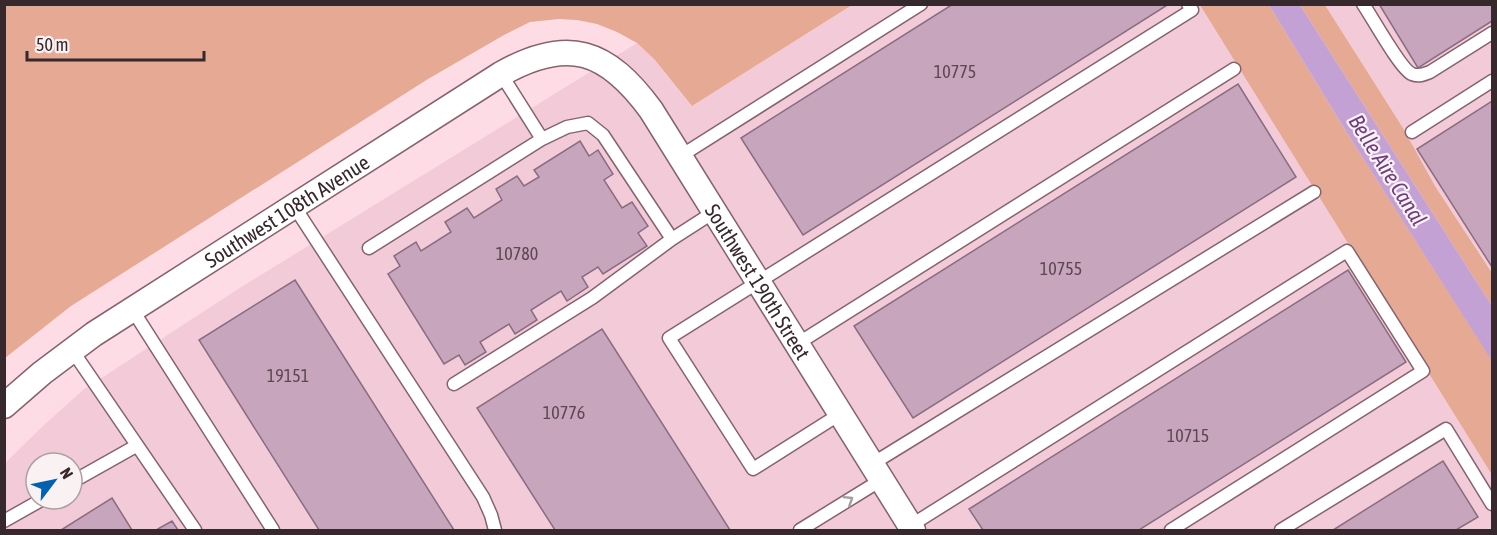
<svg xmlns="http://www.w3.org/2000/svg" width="1497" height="535" viewBox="0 0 1497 535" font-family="'Asap Condensed',sans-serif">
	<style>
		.built { fill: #f3cbd8; fill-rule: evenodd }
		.green { fill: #e6a993 }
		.water { fill: #c4a1d4 }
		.building { fill: #c7a6bd; stroke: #8a6c81; stroke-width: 1.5 }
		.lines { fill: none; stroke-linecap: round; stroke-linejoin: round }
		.lane-casing { stroke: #86626e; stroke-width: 15 }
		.street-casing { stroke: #86626e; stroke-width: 27 }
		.lane { stroke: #fff; stroke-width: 12 }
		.street { stroke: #fff; stroke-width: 24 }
		.oneway { stroke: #a59ea0 }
		.labels { text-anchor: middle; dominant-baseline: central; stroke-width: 4.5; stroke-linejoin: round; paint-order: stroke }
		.number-label { font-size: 18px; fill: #5b4851 }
		.street-label { font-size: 21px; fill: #37282d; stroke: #faf1f3 }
		.water-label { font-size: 22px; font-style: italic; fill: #6c3f7e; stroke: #faf1f3 }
	</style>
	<rect width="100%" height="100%" fill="#fedce6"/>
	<path class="built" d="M 1200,4 L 1492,475 L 1492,530 L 5,530 L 4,464 L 44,425 L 83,390 L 235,291 L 637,43 L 655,60 L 692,106 L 852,5 ZM 36,463 L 72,463 L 72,499 L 36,499 Z
		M 1325,5 L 1492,5 L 1492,273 L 1435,186 L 1403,128 Z"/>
	<path class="green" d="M 5,4 L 852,4 L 852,5 L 692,106 L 655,60 L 637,43 L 617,32 L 597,24 L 577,20 L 559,19 L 530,22 L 504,35 L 428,79 L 71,306 L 5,358 Z
		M 1200,5 L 1269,5 L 1347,133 L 1490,357 L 1492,361 L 1492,475 Z
		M 1300,5 L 1325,5 L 1403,128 L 1435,186 L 1492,273 L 1492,306 Z"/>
	<path class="water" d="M 1269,5 L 1300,5 L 1492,306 L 1492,361 L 1347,133 Z"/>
	<path class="building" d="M 953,4 L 1169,4 L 803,235 L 741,138 Z
		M 1379,4 L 1492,4 L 1492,21 L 1418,68 Z
		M 1238,84 L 1296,177 L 913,418 L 854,326 Z
		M 1492,101 L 1492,267 L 1417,149 Z
		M 580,141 L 589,156 L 598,150 L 613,174 L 604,180 L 622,208 L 632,202 L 648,226 L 638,233 L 647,246 L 603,274 L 598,267 L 582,277 L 588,287 L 567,301 L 561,291 L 531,310 L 537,320 L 515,334 L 509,324 L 480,342 L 486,352 L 465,365 L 459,355 L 444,364 L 388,274 L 400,266 L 394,256 L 416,242 L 421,251 L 451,232 L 445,222 L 467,208 L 474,218 L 502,200 L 496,189 L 517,176 L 524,186 L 539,177 L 534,170 Z
		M 1348,270 L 1406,362 L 1139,530 L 983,530 L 969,509 Z
		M 295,280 L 454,530 L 319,530 L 199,340 Z
		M 602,329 L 730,530 L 555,530 L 477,408 Z
		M 1443,461 L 1478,517 L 1456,530 L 1333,530 Z
		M 112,498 L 132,530 L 61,530 Z
		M 172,521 L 178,530 L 156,530 Z"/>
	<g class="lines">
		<defs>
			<path id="lane" d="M 1363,4 C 1372,17 1401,70 1412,74 C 1419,77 1425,74 1430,72 L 1492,33
				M 501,74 L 542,139
				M 1412,132 L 1492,81
				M 679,157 L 921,4
				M 294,206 L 483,497 L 491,515 L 495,530
				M 369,248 L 542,139 L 567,127 L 588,123 L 603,135 L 672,239
				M 132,309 L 273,530
				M 797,344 L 1234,69
				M 72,350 L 195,530
				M 454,384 L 592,298 L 672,239 L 714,212
				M 840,414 L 753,469 L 669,338 L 1192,10 L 1188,4
				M 872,464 L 1314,192
				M 72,482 L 136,446
				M 4,521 L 43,499
				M 910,526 L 1347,251 L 1423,371 L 1171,530
				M 800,530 L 881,480
				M 1281,530 L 1446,429 L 1492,504"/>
			<g id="street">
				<path id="s1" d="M 4,406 L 42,373 L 94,334 L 501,74 C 568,36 607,50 651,110 L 913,530"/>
			</g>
		</defs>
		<use href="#lane" class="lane-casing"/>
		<use href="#street" class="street-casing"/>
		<use href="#lane" class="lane"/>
		<use href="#street" class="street"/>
	</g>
	<defs><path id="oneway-chevron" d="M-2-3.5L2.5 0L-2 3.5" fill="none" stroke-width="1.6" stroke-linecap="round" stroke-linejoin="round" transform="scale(1.5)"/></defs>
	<use class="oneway" href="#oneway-chevron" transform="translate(849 500) rotate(-32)"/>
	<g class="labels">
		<g class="number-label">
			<text x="955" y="71">10775</text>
			<text x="517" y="253">10780</text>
			<text x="1061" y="268">10755</text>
			<text x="288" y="375">19151</text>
			<text x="564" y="412">10776</text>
			<text x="1188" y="435">10715</text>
		</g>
		<g class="street-label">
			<text stroke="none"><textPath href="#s1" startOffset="344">Southwest 108th Avenue</textPath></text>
			<text stroke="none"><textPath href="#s1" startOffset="976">Southwest 190th Street</textPath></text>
		</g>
		<g class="water-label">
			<text transform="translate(1388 170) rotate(58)">Belle Aire Canal</text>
		</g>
	</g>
	<rect width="1497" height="535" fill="none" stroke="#37282d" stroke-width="12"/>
	<g transform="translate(54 481) rotate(58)"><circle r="28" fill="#faf1f3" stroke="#aca1a4" stroke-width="1.5"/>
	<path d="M0-4.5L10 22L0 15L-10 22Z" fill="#0362af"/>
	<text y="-9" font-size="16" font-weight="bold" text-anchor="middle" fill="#37282d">N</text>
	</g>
	<path d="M27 51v9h177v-9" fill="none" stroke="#37282d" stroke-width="3"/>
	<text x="36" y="51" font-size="18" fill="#37282d" stroke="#faf1f3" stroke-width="4.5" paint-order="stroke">50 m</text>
</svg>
